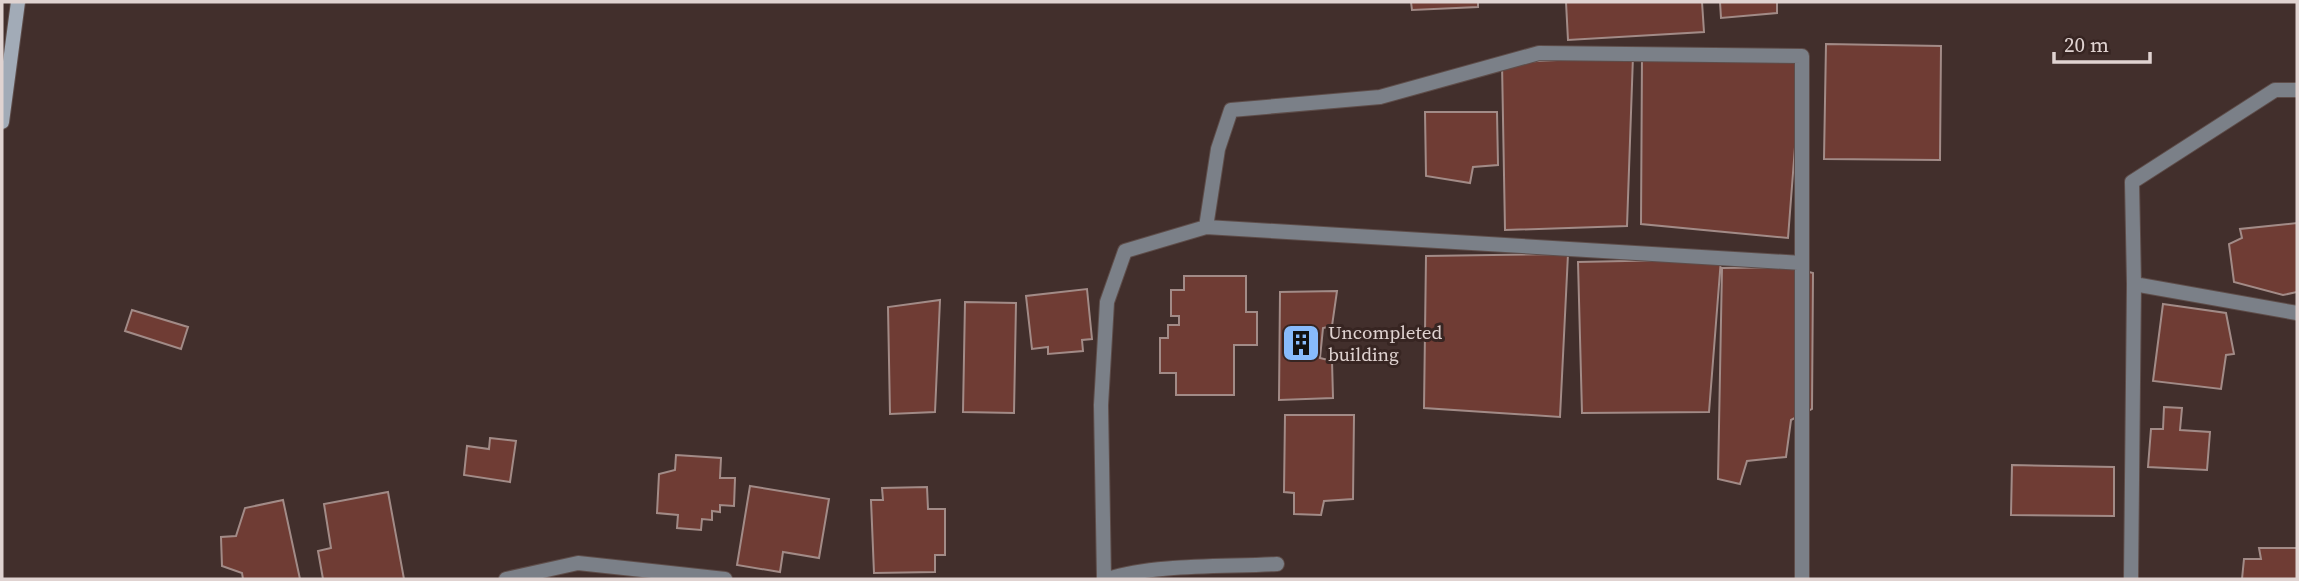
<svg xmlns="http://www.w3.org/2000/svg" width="2299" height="581" viewBox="0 0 2299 581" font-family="'Source Serif 4',serif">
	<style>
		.building { fill: #6f3c34; stroke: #a28b87; stroke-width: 2 }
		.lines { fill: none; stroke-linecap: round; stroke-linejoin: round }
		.minor-casing { stroke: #5e4d4a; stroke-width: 16 }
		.secondary-casing { stroke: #5e4d4a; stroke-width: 16 }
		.minor { stroke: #7b8088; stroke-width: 14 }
		.secondary { stroke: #a2abb7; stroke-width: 14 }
		.labels { text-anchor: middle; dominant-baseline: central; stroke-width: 6; stroke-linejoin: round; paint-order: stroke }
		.poi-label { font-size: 19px; fill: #e0d3d1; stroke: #372522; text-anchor: start }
	</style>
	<rect width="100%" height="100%" fill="#422f2c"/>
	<path class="building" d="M 1411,2 L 1478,2 L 1478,7 L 1412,10 Z
		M 1566,2 L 1702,2 L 1704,32 L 1568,40 Z
		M 1720,2 L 1777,2 L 1777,13 L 1721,18 Z
		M 1826,44 L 1941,46 L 1940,160 L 1824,159 Z
		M 1642,55 L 1802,56 L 1788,238 L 1641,224 Z
		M 1633,56 L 1627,226 L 1505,230 L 1502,63 Z
		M 1425,112 L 1497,112 L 1498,165 L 1473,167 L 1470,183 L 1426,176 Z
		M 2297,223 L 2297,292 L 2283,295 L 2234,282 L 2229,244 L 2242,238 L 2240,229 Z
		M 1568,254 L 1560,417 L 1424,408 L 1426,256 Z
		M 1721,259 L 1709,412 L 1582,413 L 1578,262 Z
		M 1790,267 L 1813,273 L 1812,409 L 1791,420 L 1786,457 L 1747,461 L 1740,484 L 1718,479 L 1722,268 Z
		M 1184,276 L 1246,276 L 1246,312 L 1257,312 L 1257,345 L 1234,345 L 1234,395 L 1176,395 L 1176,373 L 1160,373 L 1160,338 L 1168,338 L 1168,325 L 1179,325 L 1179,316 L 1171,316 L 1171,290 L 1184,290 Z
		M 1087,289 L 1092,339 L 1082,340 L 1083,351 L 1048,354 L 1048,347 L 1032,349 L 1026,296 Z
		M 1337,291 L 1332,326 L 1323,328 L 1320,358 L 1332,361 L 1333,398 L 1279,400 L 1280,292 Z
		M 940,300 L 935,412 L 890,414 L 888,307 Z
		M 965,302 L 1016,303 L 1014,413 L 963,412 Z
		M 2163,304 L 2226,313 L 2234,354 L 2226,355 L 2221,389 L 2153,381 Z
		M 132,310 L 188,327 L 181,349 L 125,331 Z
		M 2164,407 L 2182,408 L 2180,430 L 2210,432 L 2207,470 L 2148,467 L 2151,429 L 2163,429 Z
		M 1285,415 L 1354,415 L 1353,499 L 1324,501 L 1321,515 L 1294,514 L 1294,493 L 1284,492 Z
		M 490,438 L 516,441 L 510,482 L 464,475 L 467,446 L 489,449 Z
		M 676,455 L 721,458 L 720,478 L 735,478 L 734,506 L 720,505 L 720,512 L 712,511 L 712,520 L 702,519 L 701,530 L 677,528 L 678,515 L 657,513 L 659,474 L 675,470 Z
		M 2012,465 L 2114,467 L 2114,516 L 2011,515 Z
		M 750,486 L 829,499 L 819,558 L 783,552 L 780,572 L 737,565 Z
		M 927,487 L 928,509 L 945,509 L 945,555 L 935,555 L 935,572 L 874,573 L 871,500 L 883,500 L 882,488 Z
		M 388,492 L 404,579 L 323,579 L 318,551 L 331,548 L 324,504 Z
		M 283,500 L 300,579 L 243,579 L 242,573 L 222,566 L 221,537 L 236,536 L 245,508 Z
		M 2259,548 L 2297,548 L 2297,579 L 2242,579 L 2244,559 L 2261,559 Z"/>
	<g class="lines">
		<defs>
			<path id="minor" d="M 1206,227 L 1218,149 L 1231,110 L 1380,97 L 1539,53 L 1802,56 L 1802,579
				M 2134,284 L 2132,182 L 2275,90 L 2297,90
				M 506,579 L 578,563 L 725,579
				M 1104,579 L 1101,405 L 1107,302 L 1125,251 L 1206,227 L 1802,263
				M 1108,579 C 1154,564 1227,567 1277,564
				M 2131,579 L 2134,284 L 2297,313"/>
			<path id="secondary" d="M 2,122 L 18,2"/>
		</defs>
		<use href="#minor" class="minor-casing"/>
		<use href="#secondary" class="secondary-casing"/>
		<use href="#minor" class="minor"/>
		<use href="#secondary" class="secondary"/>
	</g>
	<defs>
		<symbol id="building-square" viewBox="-11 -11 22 22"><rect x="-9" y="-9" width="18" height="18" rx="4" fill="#88bbfc" stroke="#372522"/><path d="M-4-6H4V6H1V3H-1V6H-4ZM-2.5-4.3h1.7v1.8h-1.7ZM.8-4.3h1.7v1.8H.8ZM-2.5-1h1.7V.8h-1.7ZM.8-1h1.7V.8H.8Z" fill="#111"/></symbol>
	</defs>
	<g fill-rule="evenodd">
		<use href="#building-square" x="1279" y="321" width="44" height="44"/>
	</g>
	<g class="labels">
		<g class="poi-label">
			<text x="1328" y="332">Uncompleted<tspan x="1328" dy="22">building</tspan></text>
		</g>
	</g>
	<rect width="2299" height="581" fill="none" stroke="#e0d3d1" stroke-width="7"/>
	<path d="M2054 52v10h96v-10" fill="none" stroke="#e0d3d1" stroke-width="3.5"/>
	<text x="2064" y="52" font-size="21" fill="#e0d3d1" stroke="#372522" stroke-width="5" paint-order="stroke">20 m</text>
</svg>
